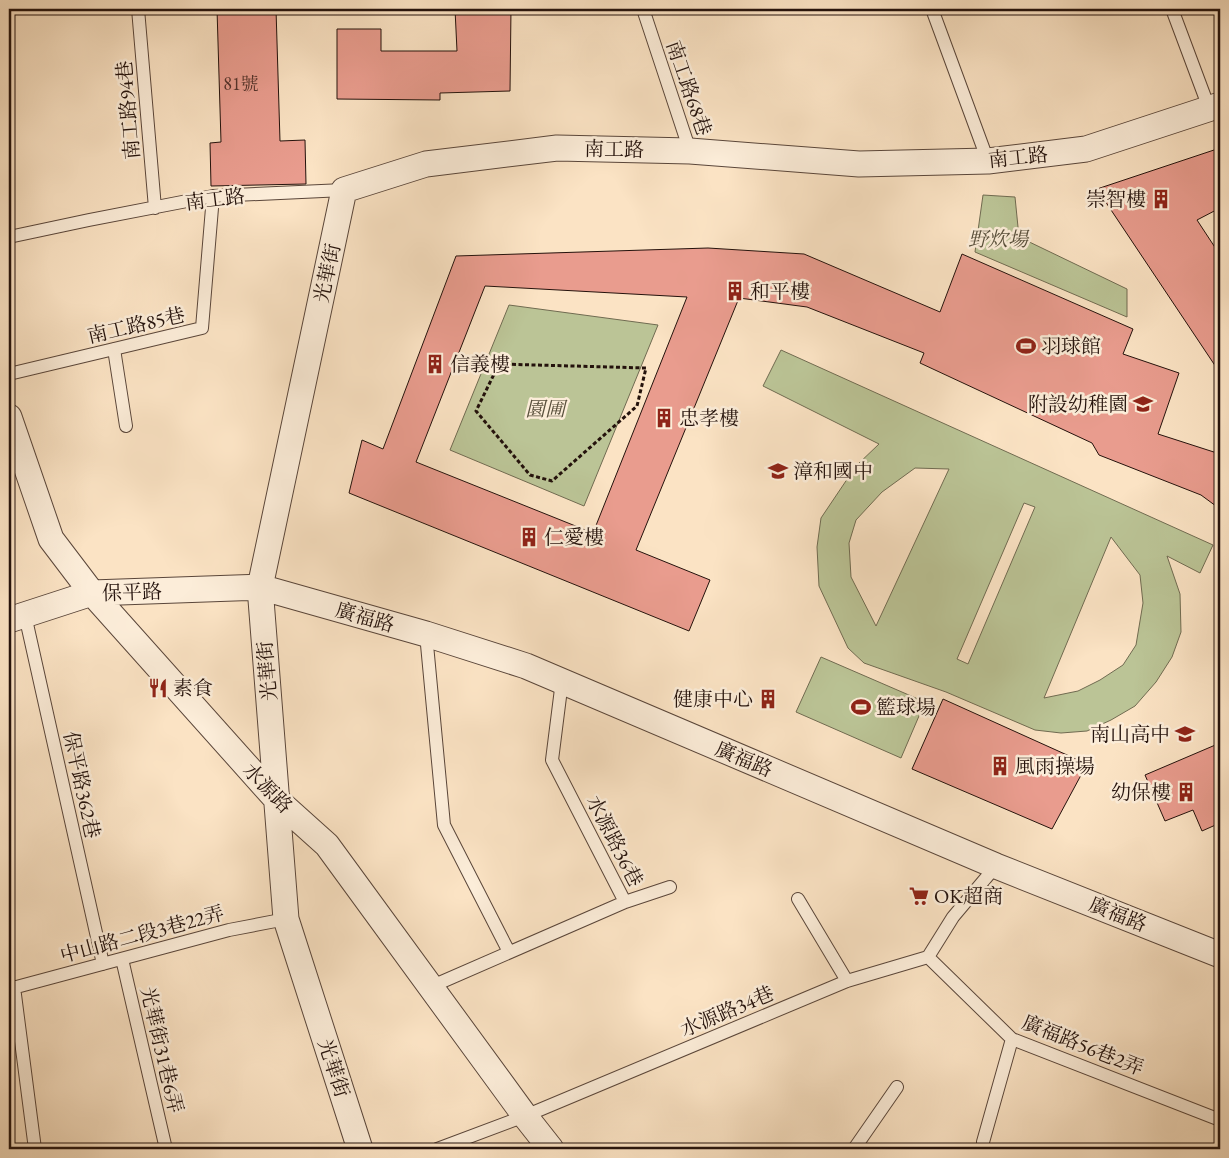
<svg xmlns="http://www.w3.org/2000/svg" width="1229" height="1158" viewBox="0 0 1229 1158" font-family="'EB Garamond','Noto Serif TC',serif">
	<style>
		.green { fill: #bbc496; stroke: #706b51; fill-rule: evenodd }
		.building { fill: #e99c8e; stroke: #24120c; fill-rule: evenodd }
		.lines { fill: none; stroke-linecap: round; stroke-linejoin: round }
		.service-casing { stroke: #5a463a; stroke-width: 14 }
		.minor-casing { stroke: #5a463a; stroke-width: 27 }
		.path { stroke: #24120c; stroke-width: 3; stroke-dasharray: 4 2.5; stroke-linecap: butt }
		.service { stroke: #fcedd9; stroke-width: 12 }
		.minor { stroke: #fcedd9; stroke-width: 25 }
		.labels { text-anchor: middle; dominant-baseline: central; stroke-width: 5; stroke-linejoin: round; paint-order: stroke }
		.number-label { font-size: 18px; fill: #55342c }
		.street-label { font-size: 20px; fill: #24120c; stroke: #fcedd9 }
		.poi-label { font-size: 20px; fill: #24120c; stroke: #fcedd9; text-anchor: start }
		.park-label { font-size: 20px; font-style: italic; fill: #59503c; stroke: #fcedd9 }
	</style>
	<rect width="100%" height="100%" fill="#fbe3c4"/>
	<filter id="stains"><feTurbulence type="fractalNoise" baseFrequency=".004" numOctaves="4"/><feColorMatrix values="0 0 0 0 .2 0 0 0 0 .09 0 0 0 0 .02 0 0 0 .5 -.17"/></filter>
	<radialGradient id="worn" r=".72"><stop offset=".6" stop-color="#630" stop-opacity="0"/><stop offset="1" stop-color="#630" stop-opacity=".3"/></radialGradient>
	<path class="green" d="M 983,195 L 1015,197 L 1019,237 L 1127,289 L 1127,317 L 975,252 Z
		M 509,305 L 658,325 L 584,506 L 450,450 Z
		M 781,350 L 1213,545 L 1200,573 L 1167,556 L 1180,594 L 1181,632 L 1172,657 L 1156,682 L 1135,706 L 1111,720 L 1087,731 L 1061,733 L 1035,730 L 946,692 L 864,663 L 848,648 L 819,586 L 817,547 L 821,518 L 856,466 L 879,444 L 763,386 ZM 915,468 L 949,469 L 876,626 L 851,577 L 849,543 L 856,520 L 882,492 ZM 1024,503 L 1035,507 L 968,664 L 957,659 ZM 1111,537 L 1140,575 L 1143,603 L 1136,645 L 1123,665 L 1100,680 L 1078,691 L 1044,698 Z
		M 821,657 L 925,702 L 901,758 L 796,712 Z"/>
	<path class="building" d="M 217,9 L 276,9 L 280,141 L 305,140 L 306,184 L 211,186 L 210,143 L 221,142 Z
		M 455,9 L 511,9 L 510,91 L 440,93 L 440,100 L 337,99 L 337,29 L 381,29 L 381,51 L 457,51 Z
		M 1220,148 L 1220,208 L 1197,220 L 1220,255 L 1220,373 L 1097,189 Z
		M 708,248 L 804,254 L 940,312 L 962,254 L 1133,329 L 1123,354 L 1179,373 L 1158,434 L 1220,454 L 1220,509 L 1201,495 L 1099,455 L 1092,443 L 920,363 L 924,353 L 807,307 L 739,298 L 636,550 L 710,580 L 689,631 L 349,493 L 362,440 L 383,449 L 456,256 ZM 485,286 L 687,297 L 593,533 L 416,462 Z
		M 943,699 L 1087,764 L 1052,829 L 912,769 Z
		M 1220,743 L 1220,823 L 1202,831 L 1193,810 L 1165,821 L 1145,775 Z"/>
	<g class="lines">
		<defs>
			<path id="service" d="M 138,9 L 155,208
				M 643,9 L 690,151
				M 932,9 L 988,161
				M 1172,9 L 1209,108
				M 9,237 L 89,220 L 213,196 L 344,190
				M 114,349 L 126,426
				M 9,374 L 202,328 L 213,196
				M 25,615 L 103,964
				M 426,634 L 444,825 L 509,952
				M 798,899 L 847,981
				M 625,902 L 670,887
				M 928,957 L 1012,1039 L 1220,1120
				M 122,959 L 166,1149
				M 14,987 L 35,1149
				M 430,987 L 625,902 L 552,760 L 562,681
				M 9,989 L 229,930 L 286,919
				M 983,1142 L 1012,1039
				M 437,1149 L 525,1116 L 847,981 L 928,957 L 953,917 L 996,866
				M 854,1149 L 897,1087"/>
			<path id="minor" d="M 9,417 L 51,539 L 92,593 L 278,801 L 327,845 L 525,1116 L 551,1149
				M 9,620 L 92,593 L 260,587 L 426,634 L 526,666 L 996,866 L 1220,955
				M 360,1149 L 286,919 L 260,587 L 344,190 L 426,164 L 557,148 L 690,151 L 859,164 L 988,161 L 1086,149 L 1220,105"/>
		</defs>
		<use href="#service" class="service-casing"/>
		<use href="#minor" class="minor-casing"/>
		<path class="path" d="M 499,364 L 646,368 L 637,406 L 552,481 L 530,475 L 476,411 Z"/>
		<use href="#service" class="service"/>
		<use href="#minor" class="minor"/>
	</g>
	<defs>
		<symbol id="building-bare" viewBox="-9 -9 18 18"><path d="M-4-6H4V6H1V3H-1V6H-4ZM-2.5-4.3h1.7v1.8h-1.7ZM.8-4.3h1.7v1.8H.8ZM-2.5-1h1.7V.8h-1.7ZM.8-1h1.7V.8H.8Z" fill="#8f2418" stroke="#fcedd9" stroke-width="2.5" paint-order="stroke"/></symbol>
		<symbol id="stadium-bare" viewBox="-9 -9 18 18"><path d="M0-5a6.5 5 0 1 0 0 10a6.5 5 0 1 0 0-10ZM-3.5-1.8h7v3.6h-7Z" fill="#8f2418" stroke="#fcedd9" stroke-width="2.5" paint-order="stroke"/></symbol>
		<symbol id="school-bare" viewBox="-9 -9 18 18"><path d="M0-5L7-2L0 1L-7-2ZM-4 1L0 2.5L4 1V4Q0 6-4 4Z" fill="#8f2418" stroke="#fcedd9" stroke-width="2.5" paint-order="stroke"/></symbol>
		<symbol id="restaurant-bare" viewBox="-9 -9 18 18"><path d="M-5-6h1v4h1v-4h1v4h1v-4h1v5L-1.5 .5V6h-2V.5L-5-1ZM5-6V6H3V1.5H1.5Q1.5-4 5-6Z" fill="#8f2418" stroke="#fcedd9" stroke-width="2.5" paint-order="stroke"/></symbol>
		<symbol id="supermarket-bare" viewBox="-9 -9 18 18"><path d="M-6-5.5h2.5l.6 2H6L4.5 2H-2.5L-4.4-4H-6ZM-1.5 3.2a1.3 1.3 0 1 0 .1 0ZM3 3.2a1.3 1.3 0 1 0 .1 0Z" fill="#8f2418" stroke="#fcedd9" stroke-width="2.5" paint-order="stroke"/></symbol>
	</defs>
	<g fill-rule="evenodd">
		<use href="#building-bare" x="1147" y="185" width="28" height="28"/>
		<use href="#building-bare" x="721" y="277" width="28" height="28"/>
		<use href="#stadium-bare" x="1012" y="332" width="28" height="28"/>
		<use href="#building-bare" x="421" y="350" width="28" height="28"/>
		<use href="#school-bare" x="1129" y="390" width="28" height="28"/>
		<use href="#building-bare" x="650" y="404" width="28" height="28"/>
		<use href="#school-bare" x="764" y="457" width="28" height="28"/>
		<use href="#building-bare" x="515" y="523" width="28" height="28"/>
		<use href="#restaurant-bare" x="144" y="674" width="28" height="28"/>
		<use href="#building-bare" x="754" y="685" width="28" height="28"/>
		<use href="#stadium-bare" x="847" y="693" width="28" height="28"/>
		<use href="#school-bare" x="1171" y="720" width="28" height="28"/>
		<use href="#building-bare" x="986" y="752" width="28" height="28"/>
		<use href="#building-bare" x="1172" y="778" width="28" height="28"/>
		<use href="#supermarket-bare" x="905" y="882" width="28" height="28"/>
	</g>
	<g class="labels">
		<g class="number-label">
			<text x="241" y="83">81號</text>
		</g>
		<g class="street-label">
			<text transform="translate(689 88) rotate(71)">南工路68巷</text>
			<text transform="translate(128 110) rotate(-95)">南工路94巷</text>
			<text transform="translate(614 149) rotate(1)">南工路</text>
			<text transform="translate(1018 157) rotate(-6)">南工路</text>
			<text transform="translate(215 199) rotate(-7)">南工路</text>
			<text transform="translate(327 273) rotate(-78)">光華街</text>
			<text transform="translate(136 325) rotate(-13)">南工路85巷</text>
			<text transform="translate(132 592) rotate(-2)">保平路</text>
			<text transform="translate(365 617) rotate(16)">廣福路</text>
			<text transform="translate(267 671) rotate(-95)">光華街</text>
			<text transform="translate(744 759) rotate(23)">廣福路</text>
			<text transform="translate(82 785) rotate(78)">保平路362巷</text>
			<text transform="translate(268 788) rotate(46)">水源路</text>
			<text transform="translate(615 841) rotate(63)">水源路36巷</text>
			<text transform="translate(1118 914) rotate(22)">廣福路</text>
			<text transform="translate(142 934) rotate(-15)">中山路二段3巷22弄</text>
			<text transform="translate(727 1011) rotate(-23)">水源路34巷</text>
			<text transform="translate(1083 1045) rotate(22)">廣福路56巷2弄</text>
			<text transform="translate(162 1050) rotate(77)">光華街31巷6弄</text>
			<text transform="translate(334 1068) rotate(72)">光華街</text>
		</g>
		<g class="poi-label">
			<text x="1146" y="199" text-anchor="end">崇智樓</text>
			<text x="750" y="291">和平樓</text>
			<text x="1041" y="346">羽球館</text>
			<text x="450" y="364">信義樓</text>
			<text x="1128" y="404" text-anchor="end">附設幼稚園</text>
			<text x="679" y="418">忠孝樓</text>
			<text x="793" y="471">漳和國中</text>
			<text x="544" y="537">仁愛樓</text>
			<text x="173" y="688">素食</text>
			<text x="753" y="699" text-anchor="end">健康中心</text>
			<text x="876" y="707">籃球場</text>
			<text x="1170" y="734" text-anchor="end">南山高中</text>
			<text x="1015" y="766">風雨操場</text>
			<text x="1171" y="792" text-anchor="end">幼保樓</text>
			<text x="934" y="896">OK超商</text>
		</g>
		<g class="park-label">
			<text x="998" y="239">野炊場</text>
			<text x="545" y="409">園圃</text>
		</g>
	</g>
	<rect width="1229" height="1158" fill="none" stroke="#fbe3c4" stroke-width="30"/>
	<rect x="10" y="10" width="1209" height="1138" fill="none" stroke="#24120c" stroke-width="2.5"/>
	<rect x="15" y="15" width="1199" height="1128" fill="none" stroke="#24120c"/>
	<rect width="100%" height="100%" filter="url(#stains)"/>
	<rect width="100%" height="100%" fill="url(#worn)"/>
</svg>
